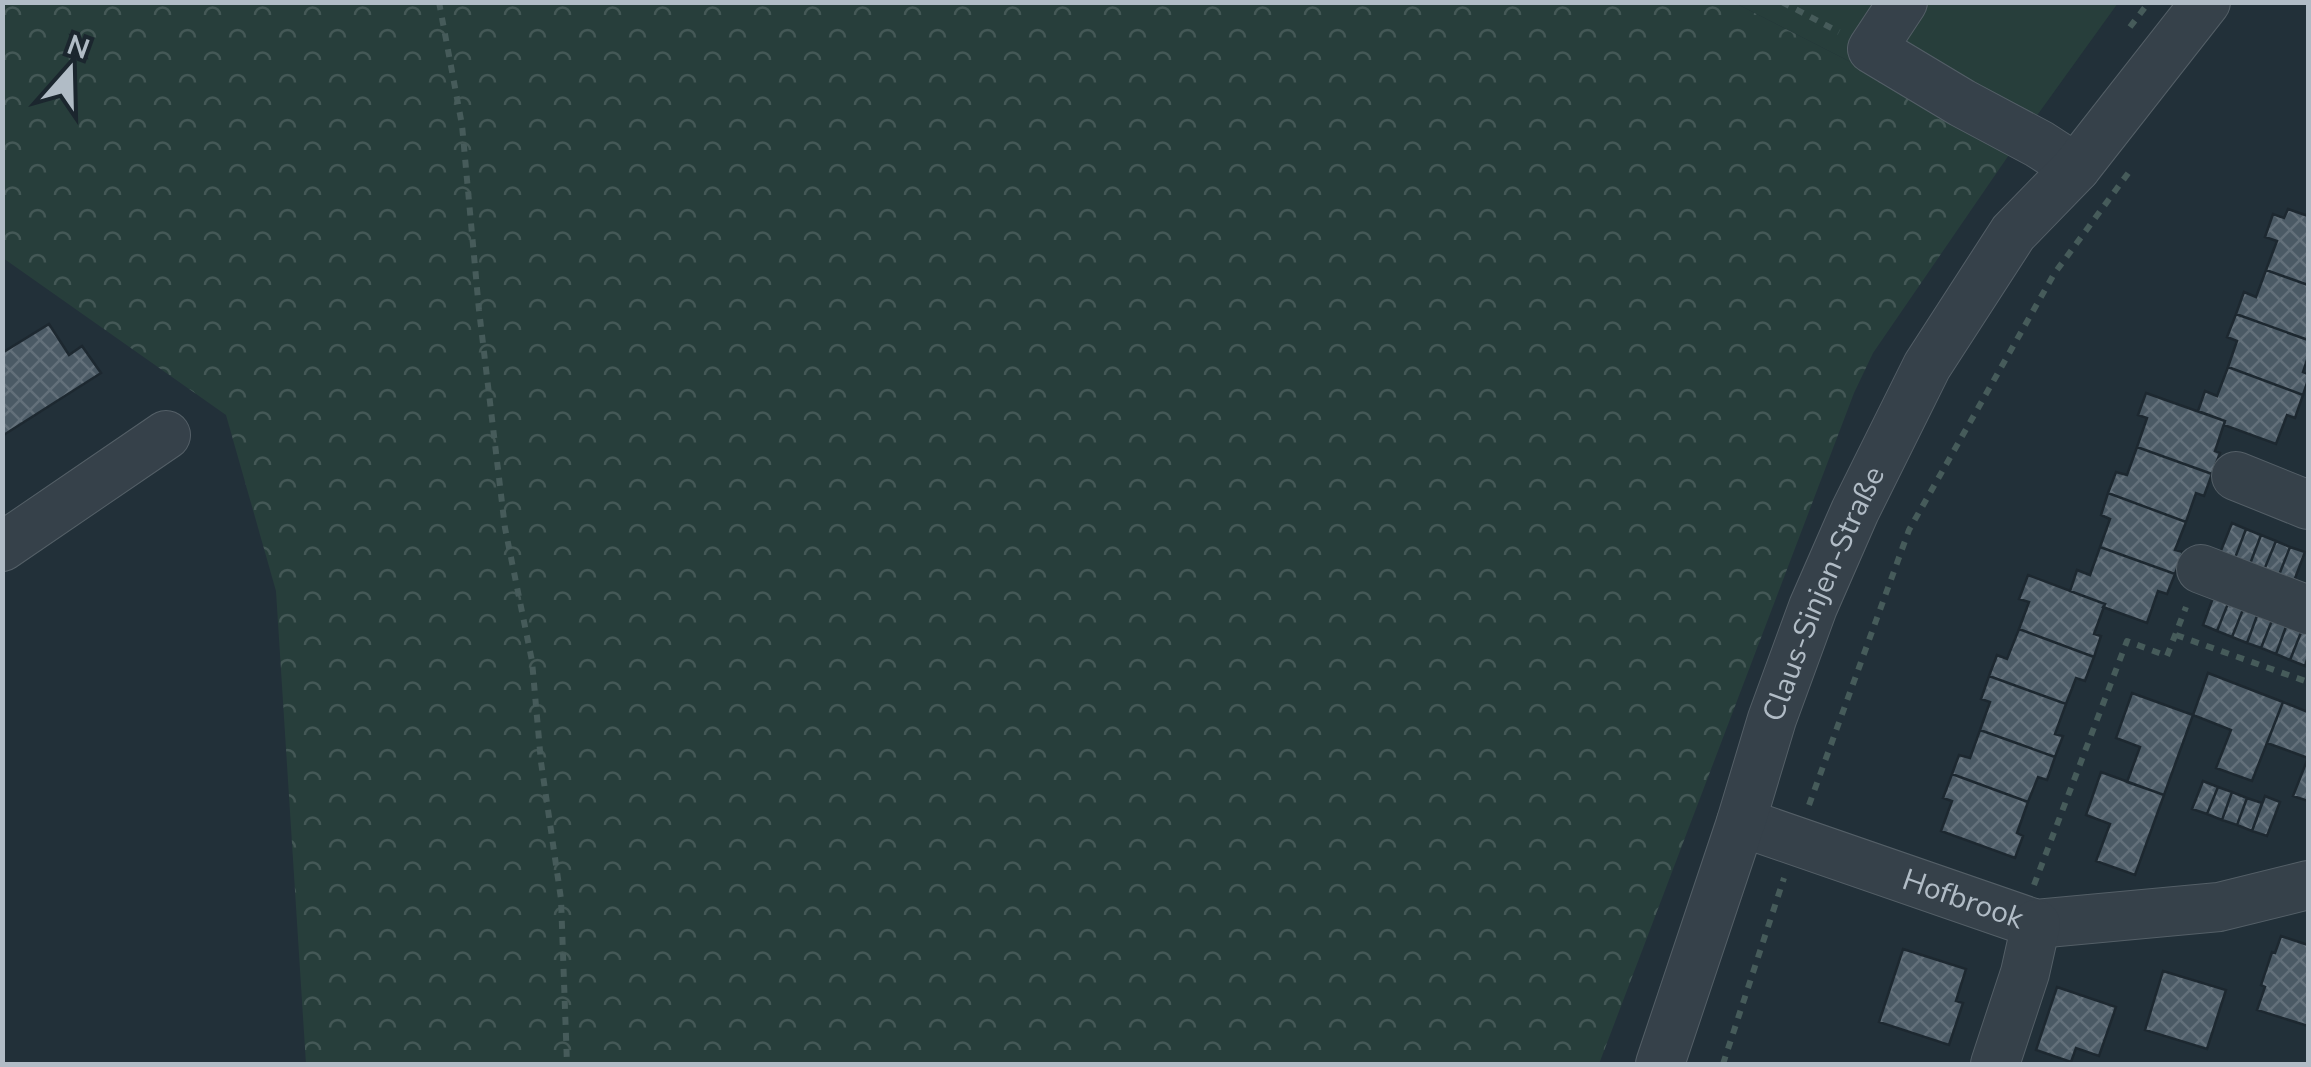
<svg xmlns="http://www.w3.org/2000/svg" width="2311" height="1067" viewBox="0 0 2311 1067" font-family="'Nunito Sans',sans-serif">
	<style>
		.grass { fill: #273e3b }
		.forest { fill: url(#forest-crowns) }
		.building { fill: url(#building-cross-hatch); stroke: #1d2830; stroke-width: 2.5 }
		.lines { fill: none; stroke-linecap: round; stroke-linejoin: round }
		.minor-casing { stroke: #545f67; stroke-width: 50 }
		.path { stroke: #465b5a; stroke-width: 6; stroke-dasharray: 8 8; stroke-linecap: butt }
		.minor { stroke: #36414a; stroke-width: 48 }
		.labels { text-anchor: middle; dominant-baseline: central; stroke-width: 10; stroke-linejoin: round; paint-order: stroke }
		.street-label { font-size: 30px; fill: #b1bcc6; stroke: #1b262e }
	</style>
	<defs>
		<pattern id="forest-crowns" width="20" height="18" patternUnits="userSpaceOnUse" patternTransform="scale(2.5)"><rect width="20" height="18" fill="#273e3b"/><path d="M2 6a3 3 0 1 1 6 0M12 15a3 3 0 1 1 6 0" fill="none" stroke="#445856"/></pattern>
		<pattern id="building-cross-hatch" width="8" height="8" patternUnits="userSpaceOnUse" patternTransform="scale(2.5)"><rect width="8" height="8" fill="#4b5a65"/><path d="M0 0l8 8M0 8l8-8" fill="none" stroke="#63707a"/></pattern>
	</defs>
	<rect width="100%" height="100%" fill="#223039"/>
	<path class="grass" d="M 1735,3 L 2118,3 L 2015,146 Z"/>
	<path class="forest" d="M 3,3 L 1735,3 L 2015,146 L 1873,353 L 1854,393 L 1599,1064 L 306,1064 L 276,591 L 226,415 L 3,258 Z"/>
	<path class="building" d="M 2288,209 L 2308,216 L 2308,285 L 2266,270 L 2277,241 L 2265,237 L 2273,214 L 2284,218 Z
		M 2266,270 L 2308,285 L 2308,340 L 2236,314 L 2244,292 L 2256,297 Z
		M 2236,314 L 2308,340 L 2308,357 L 2303,372 L 2308,374 L 2308,380 L 2303,395 L 2228,367 L 2237,341 L 2227,337 Z
		M 49,324 L 69,355 L 82,346 L 101,373 L 2,436 L 2,353 Z
		M 2228,367 L 2303,395 L 2295,418 L 2287,415 L 2276,444 L 2224,425 L 2225,421 L 2198,411 L 2205,391 L 2217,396 Z
		M 2146,393 L 2225,421 L 2215,451 L 2220,453 L 2212,474 L 2137,447 L 2147,418 L 2138,415 Z
		M 2137,447 L 2212,474 L 2204,496 L 2196,493 L 2186,522 L 2108,493 L 2116,472 L 2127,475 Z
		M 2108,493 L 2186,522 L 2175,550 L 2183,552 L 2175,574 L 2100,547 L 2110,519 L 2101,515 Z
		M 2232,523 L 2246,529 L 2235,558 L 2220,553 Z
		M 2246,529 L 2261,535 L 2250,564 L 2235,558 Z
		M 2261,535 L 2276,541 L 2264,570 L 2250,564 Z
		M 2276,541 L 2290,547 L 2279,575 L 2264,570 Z
		M 2100,547 L 2175,574 L 2167,594 L 2158,591 L 2147,623 L 2103,607 L 2105,604 L 2070,591 L 2077,570 L 2090,575 Z
		M 2290,547 L 2305,552 L 2294,581 L 2279,575 Z
		M 2028,575 L 2105,604 L 2094,634 L 2101,636 L 2094,657 L 2019,629 L 2029,602 L 2019,599 Z
		M 2214,595 L 2229,601 L 2217,631 L 2203,625 Z
		M 2229,601 L 2244,607 L 2232,637 L 2217,631 Z
		M 2244,607 L 2258,613 L 2247,643 L 2232,637 Z
		M 2258,613 L 2273,618 L 2261,648 L 2247,643 Z
		M 2273,618 L 2287,624 L 2276,654 L 2261,648 Z
		M 2287,624 L 2302,630 L 2290,660 L 2276,654 Z
		M 2019,629 L 2094,657 L 2085,681 L 2076,678 L 2066,704 L 1989,676 L 1997,655 L 2007,659 Z
		M 2302,630 L 2308,633 L 2308,656 L 2305,666 L 2290,660 Z
		M 2208,673 L 2283,702 L 2252,781 L 2216,768 L 2231,730 L 2193,715 Z
		M 1989,676 L 2066,704 L 2055,734 L 2063,736 L 2055,757 L 1980,730 L 1990,702 L 1981,699 Z
		M 2132,693 L 2193,715 L 2164,795 L 2127,782 L 2140,747 L 2116,738 Z
		M 2283,702 L 2308,712 L 2308,801 L 2293,796 L 2308,758 L 2267,743 Z
		M 1980,730 L 2055,757 L 2047,780 L 2038,777 L 2028,802 L 1952,774 L 1959,755 L 1970,758 Z
		M 2101,772 L 2164,795 L 2135,875 L 2096,861 L 2110,824 L 2086,815 Z
		M 1952,774 L 2028,802 L 2017,833 L 2023,836 L 2015,858 L 1941,831 L 1952,801 L 1943,798 Z
		M 2203,781 L 2218,787 L 2207,814 L 2192,809 Z
		M 2218,787 L 2232,792 L 2222,820 L 2207,814 Z
		M 2232,792 L 2247,798 L 2237,825 L 2222,820 Z
		M 2265,796 L 2280,802 L 2267,836 L 2252,831 Z
		M 2247,798 L 2262,803 L 2252,831 L 2237,825 Z
		M 2281,936 L 2308,945 L 2308,1026 L 2257,1010 L 2265,987 L 2261,985 L 2272,952 L 2275,953 Z
		M 1903,949 L 1966,969 L 1956,1001 L 1963,1003 L 1949,1045 L 1879,1022 Z
		M 2163,971 L 2226,990 L 2207,1049 L 2145,1030 Z
		M 2057,987 L 2116,1007 L 2099,1056 L 2076,1048 L 2071,1062 L 2036,1050 Z"/>
	<g class="lines">
		<defs>
			<g id="minor">
				<path d="M 1903,2 L 1872,49 L 1962,103 L 2039,144 L 2076,168"/>
				<path d="M 2236,476 L 2308,505"/>
				<path d="M 2,547 L 166,435"/>
				<path d="M 2201,569 L 2308,610"/>
				<path id="s1" d="M 1741,822 L 2036,924 L 2219,907 L 2308,885"/>
				<path id="s2" d="M 1660,1064 L 1741,822 L 1772,719 L 1813,607 L 1855,511 L 1927,366 L 2013,233 L 2076,168 L 2206,2"/>
				<path d="M 1995,1064 L 2025,973 L 2036,924"/>
			</g>
		</defs>
		<use href="#minor" class="minor-casing"/>
		<path class="path" d="M 439,2 L 462,125 L 479,310 L 505,528 L 532,661 L 541,762 L 561,899 L 567,1064
			M 1782,2 L 1839,32
			M 2130,27 L 2149,2
			M 2176,635 L 2308,682
			M 1809,805 L 1909,530 L 2054,274 L 2129,172
			M 2034,885 L 2127,641 L 2167,656 L 2186,607
			M 1723,1064 L 1784,878"/>
		<use href="#minor" class="minor"/>
	</g>
	<g class="labels">
		<g class="street-label">
			<text stroke="none"><textPath href="#s2" startOffset="498">Claus-Sinjen-Straße</textPath></text>
			<text stroke="none"><textPath href="#s1" startOffset="235">Hofbrook</textPath></text>
		</g>
	</g>
	<rect width="2311" height="1067" fill="none" stroke="#b1bcc6" stroke-width="10"/>
	<g transform="translate(70 70) rotate(20)" stroke="#1b262e" stroke-width="8" paint-order="stroke">
	<path d="M0-8L18 38L0 25L-18 38Z" fill="#b1bcc6"/>
	<text y="-15" font-size="28" font-weight="bold" text-anchor="middle" fill="#b1bcc6">N</text>
	</g>
</svg>
